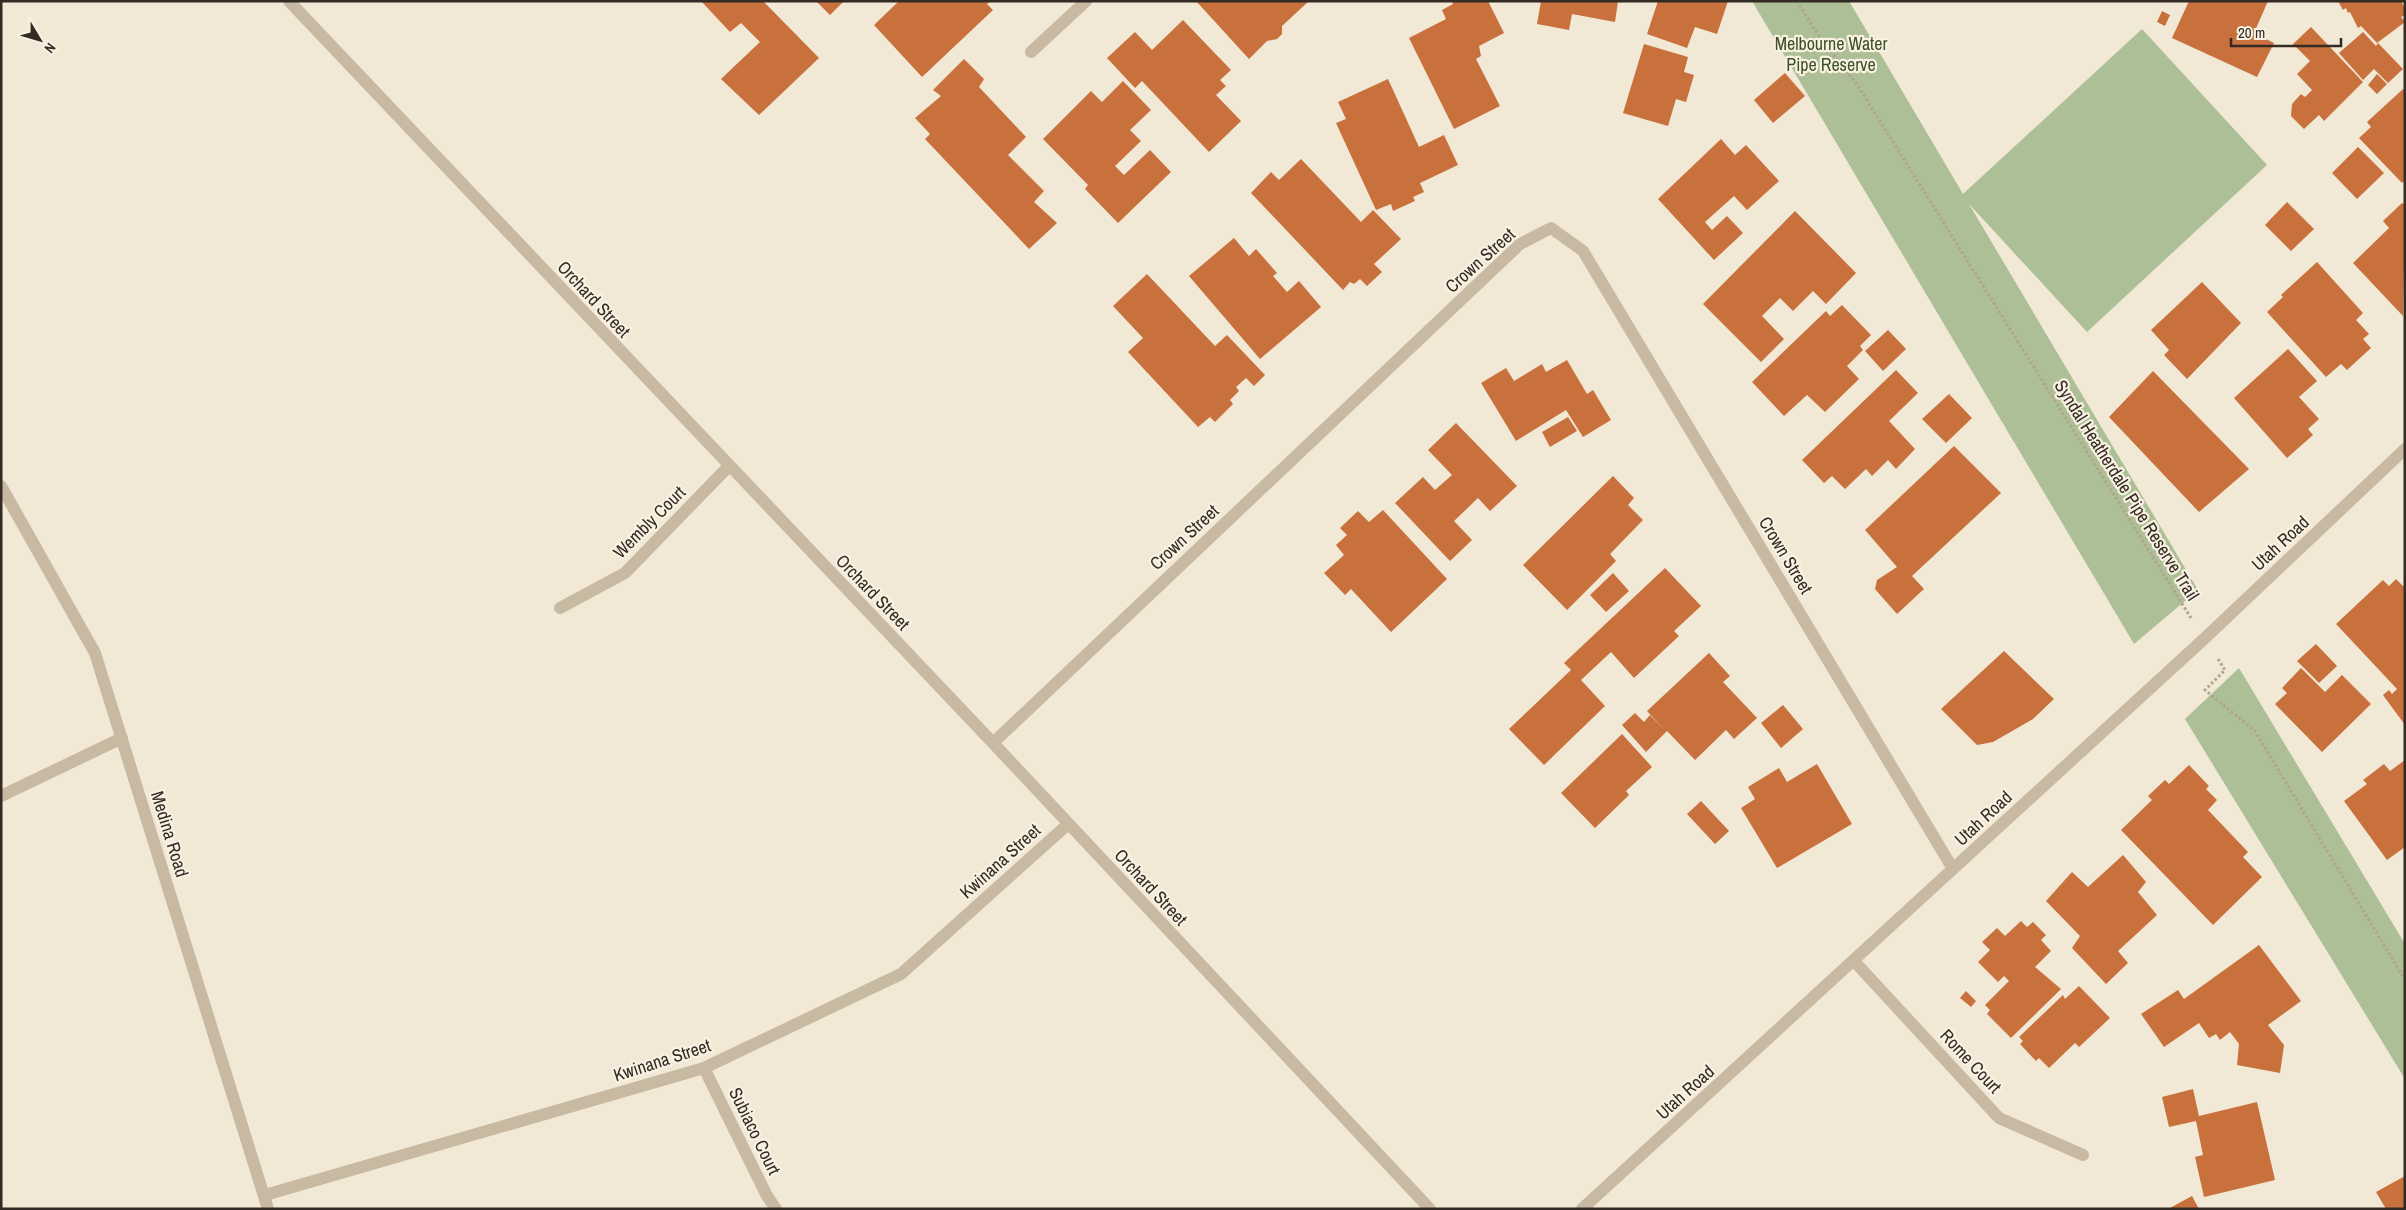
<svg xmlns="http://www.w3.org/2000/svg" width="2406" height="1210" viewBox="0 0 2406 1210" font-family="'Archivo Narrow',sans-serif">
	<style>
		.green { fill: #acbf96 }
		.building { fill: #c8713c }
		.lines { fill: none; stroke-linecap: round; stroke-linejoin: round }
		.path { stroke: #b4a38c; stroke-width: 3; stroke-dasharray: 2.5 2.5; stroke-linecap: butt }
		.minor { stroke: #c8b9a2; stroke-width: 12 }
		.labels { text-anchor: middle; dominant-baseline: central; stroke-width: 4.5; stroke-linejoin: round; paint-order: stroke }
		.park-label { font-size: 18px; fill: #3c5128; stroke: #f9f1e1 }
		.street-label { font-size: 18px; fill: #332b24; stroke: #f9f1e1 }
	</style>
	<rect width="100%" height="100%" fill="#f1e8d5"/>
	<path class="green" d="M 1752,1 L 1849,1 L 1963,194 L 2142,29 L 2267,165 L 2087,332 L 1969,204 L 2198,590 L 2134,644 Z
		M 2239,668 L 2405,944 L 2405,1079 L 2185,719 Z"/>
	<path class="building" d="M 701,1 L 763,1 L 819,58 L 759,115 L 721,79 L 760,42 L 741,23 L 730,32 Z
		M 816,1 L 844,1 L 830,15 Z
		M 899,1 L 991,1 L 987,4 L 993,10 L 922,77 L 874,25 Z
		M 1196,1 L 1309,1 L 1282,26 L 1282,34 L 1277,39 L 1267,41 L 1249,59 Z
		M 1452,1 L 1488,1 L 1504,33 L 1479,46 L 1481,56 L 1476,59 L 1500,106 L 1454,129 L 1409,38 L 1446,19 L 1442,10 L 1453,4 Z
		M 1541,1 L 1618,1 L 1615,22 L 1572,14 L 1569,30 L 1537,24 Z
		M 1658,1 L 1728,1 L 1717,34 L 1695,27 L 1687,48 L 1647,34 Z
		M 2189,1 L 2268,1 L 2254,33 L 2274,43 L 2257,77 L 2172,38 Z
		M 2338,1 L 2401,1 L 2405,9 L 2405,15 L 2401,17 L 2405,22 L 2377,43 L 2361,26 L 2358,28 L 2350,12 L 2348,13 L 2346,8 L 2343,10 Z
		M 2162,11 L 2170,15 L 2165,26 L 2157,22 Z
		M 1183,20 L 1231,70 L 1220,80 L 1226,86 L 1216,95 L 1241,121 L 1209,152 L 1142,81 L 1135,88 L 1107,58 L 1135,32 L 1152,50 Z
		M 2311,27 L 2363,82 L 2324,121 L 2319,115 L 2304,129 L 2291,116 L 2292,104 L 2301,94 L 2305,97 L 2312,90 L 2297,74 L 2310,61 L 2293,44 Z
		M 2363,32 L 2376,46 L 2378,43 L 2403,69 L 2388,83 L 2374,69 L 2363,80 L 2339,53 Z
		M 1644,44 L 1688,57 L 1684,72 L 1694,75 L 1686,102 L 1676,99 L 1668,126 L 1623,113 Z
		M 964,59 L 984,79 L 979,87 L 1026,137 L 1008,155 L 1044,191 L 1034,202 L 1057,223 L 1029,249 L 925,139 L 930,134 L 915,118 L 941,96 L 933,90 Z
		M 1785,73 L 1805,96 L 1773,123 L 1754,100 Z
		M 2377,74 L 2387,84 L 2377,94 L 2368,85 Z
		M 1388,79 L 1419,147 L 1444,135 L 1458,165 L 1420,183 L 1424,192 L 1413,197 L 1415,201 L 1393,211 L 1391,204 L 1376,210 L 1336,123 L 1346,119 L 1338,102 Z
		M 1123,81 L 1151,110 L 1130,130 L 1141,141 L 1115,166 L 1124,175 L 1150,150 L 1171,172 L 1118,223 L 1085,189 L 1088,185 L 1043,139 L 1091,91 L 1102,102 Z
		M 2403,89 L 2405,91 L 2405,180 L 2402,183 L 2359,138 L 2371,127 L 2367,122 Z
		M 1721,139 L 1735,155 L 1746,145 L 1779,181 L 1747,210 L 1734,196 L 1705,222 L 1712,230 L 1727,216 L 1743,233 L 1714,260 L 1658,199 Z
		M 2358,147 L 2384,173 L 2357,199 L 2332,173 Z
		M 1301,159 L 1361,222 L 1373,210 L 1401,239 L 1374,264 L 1382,272 L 1367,286 L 1360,279 L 1354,284 L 1350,282 L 1343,290 L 1251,193 L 1271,172 L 1279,180 Z
		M 2287,202 L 2314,229 L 2291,251 L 2265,225 Z
		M 2402,203 L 2405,205 L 2403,316 L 2353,263 L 2389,228 L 2383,221 Z
		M 1795,211 L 1856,273 L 1826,304 L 1813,291 L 1793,311 L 1780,298 L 1762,316 L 1784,339 L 1761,362 L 1703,304 Z
		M 1234,238 L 1249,256 L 1256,249 L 1277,273 L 1273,276 L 1287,292 L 1299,281 L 1321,307 L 1260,359 L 1189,276 Z
		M 2317,262 L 2363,313 L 2356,320 L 2369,334 L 2363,339 L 2371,348 L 2347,370 L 2341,364 L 2326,377 L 2267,312 L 2283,297 L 2281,295 Z
		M 1147,274 L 1215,346 L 1227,335 L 1265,375 L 1254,386 L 1246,378 L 1236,387 L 1239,391 L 1230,400 L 1233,404 L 1215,422 L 1210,417 L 1198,427 L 1128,352 L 1143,338 L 1113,306 Z
		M 2202,282 L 2241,323 L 2187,379 L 2164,355 L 2169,350 L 2151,330 Z
		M 1842,305 L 1871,335 L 1860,346 L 1863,350 L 1847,366 L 1859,379 L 1825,412 L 1807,395 L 1784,416 L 1752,382 L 1826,311 L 1830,316 Z
		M 1888,330 L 1906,349 L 1883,371 L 1865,351 Z
		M 2288,349 L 2317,381 L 2299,397 L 2319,419 L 2308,429 L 2313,435 L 2287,458 L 2234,398 Z
		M 1567,360 L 1587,394 L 1593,390 L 1611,420 L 1583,437 L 1566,410 L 1516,441 L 1481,383 L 1506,368 L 1514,381 L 1542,364 L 1546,372 Z
		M 1896,370 L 1918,393 L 1889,421 L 1915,449 L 1896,469 L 1888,460 L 1872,476 L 1866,469 L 1845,489 L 1832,476 L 1824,483 L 1802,460 Z
		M 2153,371 L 2249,469 L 2199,512 L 2109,417 Z
		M 1949,394 L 1972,418 L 1946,443 L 1922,419 Z
		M 1568,417 L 1577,431 L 1550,447 L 1542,432 Z
		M 1456,423 L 1517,486 L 1490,511 L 1478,498 L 1454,521 L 1472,540 L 1450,561 L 1395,503 L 1423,477 L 1435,490 L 1452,475 L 1428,450 Z
		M 1954,446 L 2001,493 L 1912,576 L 1924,589 L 1897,614 L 1875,589 L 1877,580 L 1897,567 L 1865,530 Z
		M 1613,476 L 1634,498 L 1628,505 L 1643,520 L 1610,554 L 1616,561 L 1567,610 L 1523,565 Z
		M 1383,510 L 1447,579 L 1391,632 L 1351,589 L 1345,595 L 1324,573 L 1344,555 L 1336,545 L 1347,535 L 1340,528 L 1358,511 L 1369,522 Z
		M 1665,568 L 1701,606 L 1674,631 L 1679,636 L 1634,678 L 1611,652 L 1581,680 L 1605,706 L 1544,765 L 1509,729 L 1571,670 L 1564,663 Z
		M 1613,573 L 1629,591 L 1606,612 L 1590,595 Z
		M 2396,579 L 2405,588 L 2405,725 L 2383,695 L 2389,690 L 2392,694 L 2397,689 L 2336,624 L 2383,580 L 2389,586 Z
		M 2316,644 L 2337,666 L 2319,683 L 2297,661 Z
		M 2004,651 L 2054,699 L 2033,719 L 1993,742 L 1977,745 L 1941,709 Z
		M 1709,653 L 1730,676 L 1723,682 L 1757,718 L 1734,739 L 1726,730 L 1695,760 L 1667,731 L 1646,752 L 1622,725 L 1635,713 L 1644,722 L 1650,715 L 1664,729 L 1647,711 Z
		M 2301,668 L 2325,692 L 2342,675 L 2371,704 L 2322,752 L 2275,704 L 2287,693 L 2282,688 Z
		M 1783,705 L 1803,729 L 1781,748 L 1761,723 Z
		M 1622,734 L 1652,767 L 1626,791 L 1629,795 L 1595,828 L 1561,793 Z
		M 2405,760 L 2405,847 L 2387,860 L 2344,801 L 2367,784 L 2363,780 L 2384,764 L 2390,771 Z
		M 1817,764 L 1852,824 L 1777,868 L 1741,808 L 1755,799 L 1748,787 L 1779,768 L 1787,782 Z
		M 2189,765 L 2209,786 L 2206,789 L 2217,800 L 2208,810 L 2248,852 L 2243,857 L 2262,877 L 2213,925 L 2121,830 L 2152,800 L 2148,796 L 2165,780 L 2169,784 Z
		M 1701,801 L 1729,831 L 1715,844 L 1687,814 Z
		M 2123,855 L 2146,882 L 2138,892 L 2157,915 L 2118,951 L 2128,963 L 2106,984 L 2072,948 L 2080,936 L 2046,901 L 2072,872 L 2088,887 Z
		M 2021,921 L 2027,927 L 2033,922 L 2046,935 L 2041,940 L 2051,951 L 2035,967 L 2061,989 L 2011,1038 L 1987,1014 L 1990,1010 L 1985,1005 L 2009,981 L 2004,976 L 1998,982 L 1978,962 L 1990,950 L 1982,942 L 1997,928 L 2005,936 Z
		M 2259,945 L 2301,1001 L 2268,1025 L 2284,1045 L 2280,1073 L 2237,1065 L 2239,1044 L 2230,1032 L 2220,1040 L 2216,1034 L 2209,1038 L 2199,1023 L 2164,1047 L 2141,1014 L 2178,990 L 2184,999 Z
		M 2079,986 L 2110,1018 L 2079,1047 L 2075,1043 L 2049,1068 L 2039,1058 L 2036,1061 L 2020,1044 L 2023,1041 L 2019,1037 L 2063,995 L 2065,999 Z
		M 1966,991 L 1976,1001 L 1971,1007 L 1960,998 Z
		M 2193,1089 L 2199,1116 L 2257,1102 L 2275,1180 L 2204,1197 L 2195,1157 L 2203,1155 L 2196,1121 L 2169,1127 L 2162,1097 Z
		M 2405,1176 L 2405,1209 L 2386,1209 L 2376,1192 Z
		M 2192,1196 L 2199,1209 L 2168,1209 Z"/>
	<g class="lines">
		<path class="path" d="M 1797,1 L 1820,38 L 1858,86 L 2191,618
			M 2218,659 L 2225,670 L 2205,690 L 2255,731 L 2405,980"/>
		<path class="minor" d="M 289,1 L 993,743 L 1430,1209
			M 1031,52 L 1086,1
			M 1,486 L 95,653 L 268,1209
			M 560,608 L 625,573 L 729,466
			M 993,743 L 1520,244 L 1551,228 L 1583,251 L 1953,869
			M 1,796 L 122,738
			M 1854,961 L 1999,1118 L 2083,1155
			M 704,1068 L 767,1196 L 776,1209
			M 265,1195 L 704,1068 L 901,974 L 1067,825
			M 1582,1209 L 2205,638 L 2405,449"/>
	</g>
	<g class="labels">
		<g class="park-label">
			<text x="1831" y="43">Melbourne Water<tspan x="1831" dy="21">Pipe Reserve</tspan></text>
		</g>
		<g class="street-label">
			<text transform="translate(1480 260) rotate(-42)">Crown Street</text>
			<text transform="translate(594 299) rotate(47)">Orchard Street</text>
			<text transform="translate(2127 490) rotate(58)">Syndal Heatherdale Pipe Reserve Trail</text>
			<text transform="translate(649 522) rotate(-45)">Wembly Court</text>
			<text transform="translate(1184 537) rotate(-43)">Crown Street</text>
			<text transform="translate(2280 543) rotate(-43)">Utah Road</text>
			<text transform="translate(1786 555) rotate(59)">Crown Street</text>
			<text transform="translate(873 592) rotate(46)">Orchard Street</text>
			<text transform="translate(1983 818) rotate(-43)">Utah Road</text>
			<text transform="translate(170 834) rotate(73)">Medina Road</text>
			<text transform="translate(1000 861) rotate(-42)">Kwinana Street</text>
			<text transform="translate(1151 887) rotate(47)">Orchard Street</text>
			<text transform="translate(662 1060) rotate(-18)">Kwinana Street</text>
			<text transform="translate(1971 1061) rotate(47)">Rome Court</text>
			<text transform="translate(1685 1092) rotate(-42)">Utah Road</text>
			<text transform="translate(755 1131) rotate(64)">Subiaco Court</text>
		</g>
	</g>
	<rect width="2406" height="1210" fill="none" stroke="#332b24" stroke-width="5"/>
	<g transform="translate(40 40) rotate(128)" stroke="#f9f1e1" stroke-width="4" paint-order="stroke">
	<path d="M0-4L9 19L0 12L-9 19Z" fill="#332b24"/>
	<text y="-8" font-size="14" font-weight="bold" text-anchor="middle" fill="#332b24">N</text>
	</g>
	<path d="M2231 38v8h110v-8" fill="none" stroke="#332b24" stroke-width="2.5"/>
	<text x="2238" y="38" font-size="15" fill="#332b24" stroke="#f9f1e1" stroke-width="4" paint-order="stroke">20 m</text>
</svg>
